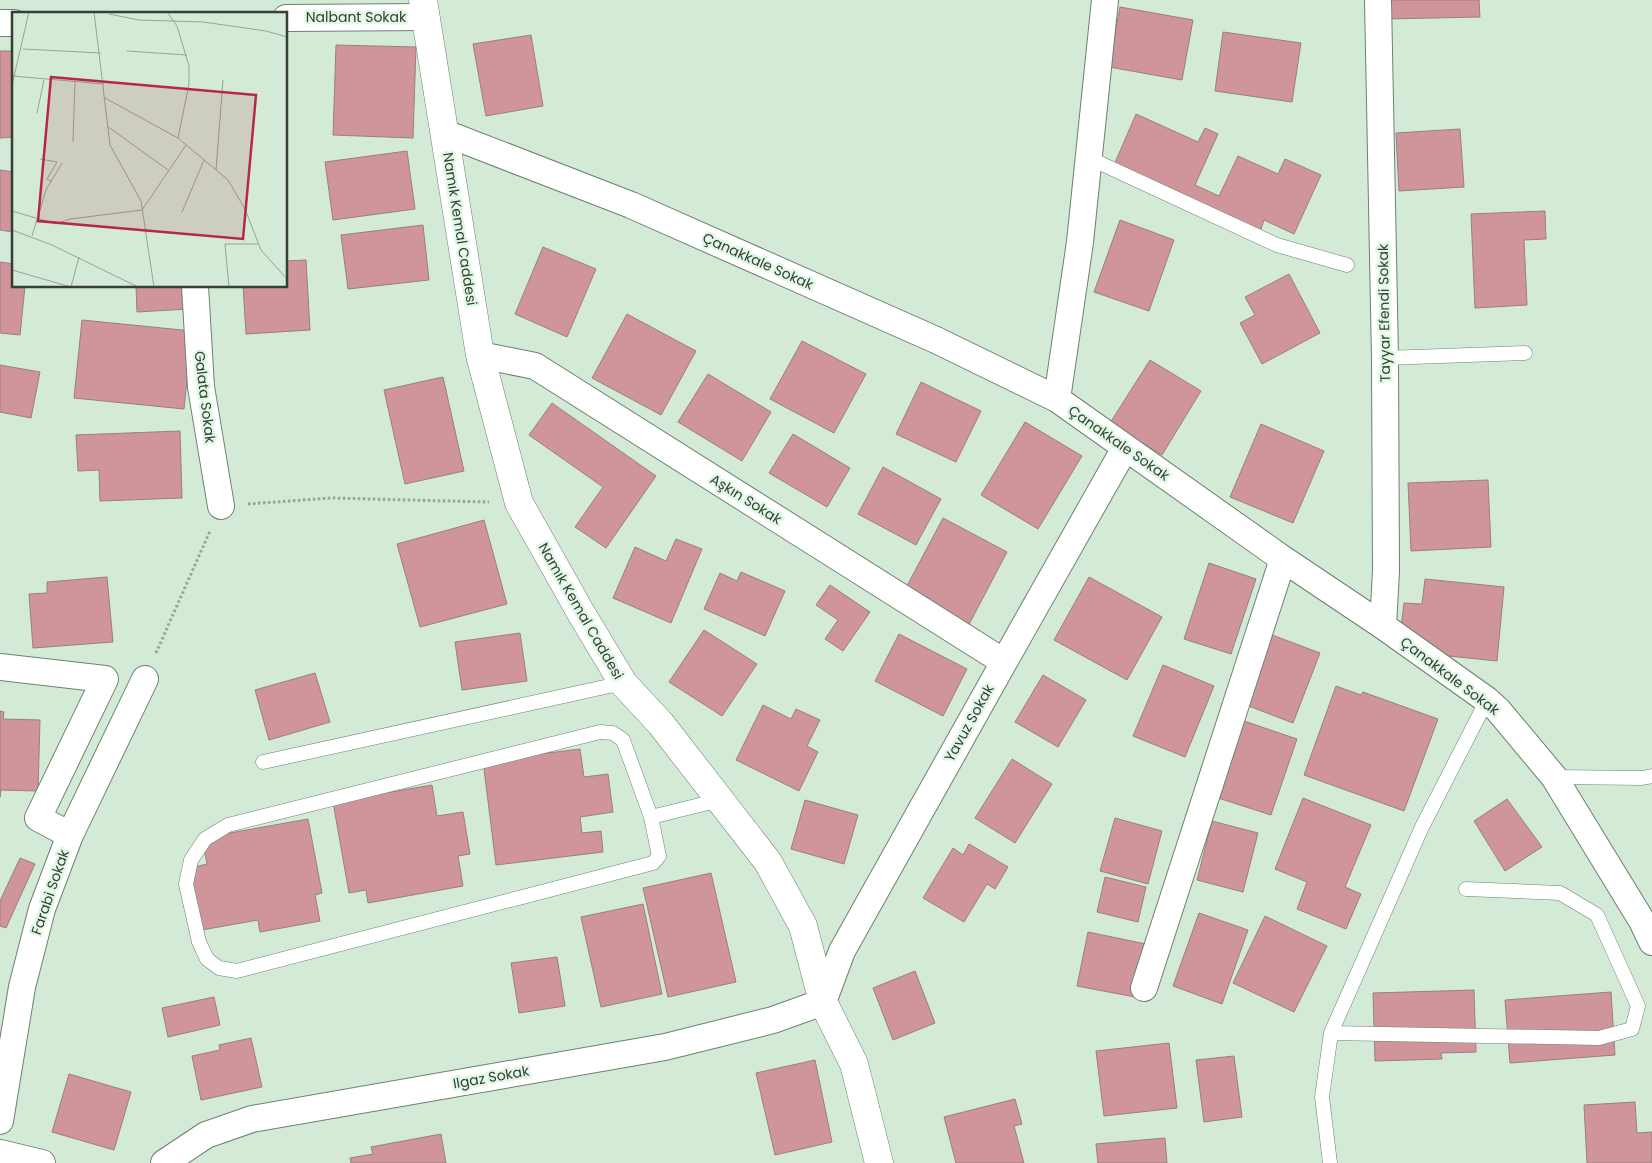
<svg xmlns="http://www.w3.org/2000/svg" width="1652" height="1163" viewBox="0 0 1652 1163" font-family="Poppins,sans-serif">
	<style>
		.building { fill: #cf959a; stroke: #9b7e80 }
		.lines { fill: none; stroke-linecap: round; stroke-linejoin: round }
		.lane-casing { stroke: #6d8170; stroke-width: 15 }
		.street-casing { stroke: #6d8170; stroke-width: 28 }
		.secondary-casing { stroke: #6d8170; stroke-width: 29 }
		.path { stroke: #94a698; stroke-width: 3; stroke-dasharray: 2.5 2.5; stroke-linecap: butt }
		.lane { stroke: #fff; stroke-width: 14 }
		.street { stroke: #fff; stroke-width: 26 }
		.secondary { stroke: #fff; stroke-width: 28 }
		.labels { text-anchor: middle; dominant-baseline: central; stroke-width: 5; stroke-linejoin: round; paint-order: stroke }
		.street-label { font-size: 14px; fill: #353e37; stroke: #e0f8e4 }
		.inset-road { fill: none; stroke: #94a597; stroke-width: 1 }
		.view { fill: #b82648; fill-opacity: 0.15; stroke: #b82648; stroke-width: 2.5 }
		.inset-edge { fill: none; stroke: #353e37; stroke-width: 2.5 }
	</style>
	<rect width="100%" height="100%" fill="#d3ead7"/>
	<path class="building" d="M 1386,0 L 1479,0 L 1480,17 L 1386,19 Z
		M 1120,7 L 1193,20 L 1182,80 L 1109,67 Z
		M 1223,32 L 1301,43 L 1292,102 L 1215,91 Z
		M 531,35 L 543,106 L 486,116 L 473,44 Z
		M 336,45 L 416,47 L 413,138 L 333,135 Z
		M 0,51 L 14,51 L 14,137 L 0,138 Z
		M 1136,114 L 1198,142 L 1205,128 L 1218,134 L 1195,185 L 1219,196 L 1238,156 L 1278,174 L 1285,159 L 1321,175 L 1294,234 L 1264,220 L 1259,235 L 1114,165 Z
		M 1460,129 L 1464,187 L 1399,191 L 1396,133 Z
		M 407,151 L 415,209 L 333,220 L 325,162 Z
		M 0,170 L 14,172 L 12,232 L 0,230 Z
		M 1545,211 L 1546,239 L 1524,240 L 1527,305 L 1475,308 L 1471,214 Z
		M 1120,220 L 1174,240 L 1149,311 L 1094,292 Z
		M 423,225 L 429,280 L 348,289 L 341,235 Z
		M 543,247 L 596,269 L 567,337 L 515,314 Z
		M 306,260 L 310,330 L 246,334 L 243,286 L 286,286 L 286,261 Z
		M 0,262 L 14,264 L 14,286 L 25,286 L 20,335 L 0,333 Z
		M 1289,274 L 1320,333 L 1262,364 L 1240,323 L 1255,315 L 1245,297 Z
		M 136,286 L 188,286 L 189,309 L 137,312 Z
		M 627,314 L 696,351 L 661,415 L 592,378 Z
		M 82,320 L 192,331 L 184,409 L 74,398 Z
		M 802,341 L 866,374 L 834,433 L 770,399 Z
		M 1150,360 L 1201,391 L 1162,455 L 1110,423 Z
		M 0,365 L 40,372 L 31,418 L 0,412 Z
		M 708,374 L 771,412 L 742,461 L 678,422 Z
		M 443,377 L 464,471 L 405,484 L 384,390 Z
		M 921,382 L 981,411 L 956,462 L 896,434 Z
		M 552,403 L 656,476 L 606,548 L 575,527 L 603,487 L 529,435 Z
		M 1025,422 L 1082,456 L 1038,529 L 981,495 Z
		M 1261,424 L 1324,451 L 1293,523 L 1230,497 Z
		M 180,431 L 182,498 L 100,501 L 99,470 L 78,471 L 76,435 Z
		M 793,434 L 850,468 L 827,507 L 769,473 Z
		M 883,467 L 941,499 L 916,545 L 858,514 Z
		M 1488,480 L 1491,547 L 1411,551 L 1408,483 Z
		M 943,518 L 1007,552 L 965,632 L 900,599 Z
		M 484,520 L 507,604 L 420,627 L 397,544 Z
		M 676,539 L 702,549 L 671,623 L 613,598 L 635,547 L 666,561 Z
		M 1209,563 L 1256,579 L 1231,654 L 1184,639 Z
		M 741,572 L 785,591 L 765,636 L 704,609 L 720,573 L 737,581 Z
		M 107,577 L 113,642 L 33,648 L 29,594 L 47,593 L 47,582 Z
		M 1089,577 L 1162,617 L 1127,680 L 1054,640 Z
		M 1425,579 L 1504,587 L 1497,661 L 1420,653 L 1400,636 L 1404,603 L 1422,604 Z
		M 830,585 L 870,612 L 843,651 L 825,639 L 838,620 L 816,605 Z
		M 704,630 L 757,664 L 722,716 L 669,682 Z
		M 1259,630 L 1320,653 L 1293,723 L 1233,700 Z
		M 520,633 L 527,681 L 462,690 L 455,642 Z
		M 899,634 L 967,669 L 943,716 L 875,681 Z
		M 1163,665 L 1214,686 L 1185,757 L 1133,736 Z
		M 315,673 L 330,722 L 269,740 L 255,690 Z
		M 1043,675 L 1086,700 L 1058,747 L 1015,722 Z
		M 1336,686 L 1361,695 L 1363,692 L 1438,719 L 1404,811 L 1304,775 Z
		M 763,705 L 791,719 L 796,709 L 820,720 L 807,746 L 818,752 L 799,791 L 736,760 Z
		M 0,711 L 4,712 L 3,719 L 40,720 L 38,791 L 1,790 L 0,797 Z
		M 1241,720 L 1297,739 L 1271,815 L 1215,797 Z
		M 580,749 L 584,777 L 608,774 L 613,812 L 580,817 L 582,833 L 601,831 L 603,852 L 496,865 L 483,761 Z
		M 1012,759 L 1052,784 L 1015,843 L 975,818 Z
		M 432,785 L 437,816 L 463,812 L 470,854 L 458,856 L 463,886 L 368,903 L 366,890 L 349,893 L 333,802 Z
		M 1303,798 L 1371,825 L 1345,887 L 1361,894 L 1346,929 L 1297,909 L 1307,882 L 1275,869 Z
		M 1507,799 L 1542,847 L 1505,871 L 1474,821 Z
		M 805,800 L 858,815 L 844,864 L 791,849 Z
		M 1115,818 L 1162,831 L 1148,884 L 1100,871 Z
		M 308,819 L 322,893 L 315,895 L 320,921 L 260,932 L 258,920 L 202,930 L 190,868 L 207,864 L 202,838 Z
		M 1212,821 L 1258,833 L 1243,892 L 1197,880 Z
		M 969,844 L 1008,867 L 995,889 L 987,884 L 964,922 L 923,898 L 953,848 L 963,855 Z
		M 20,858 L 35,864 L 6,928 L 0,926 L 0,901 Z
		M 711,873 L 736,982 L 668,997 L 643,888 Z
		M 1105,877 L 1146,887 L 1138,922 L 1097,912 Z
		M 643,904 L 662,994 L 601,1007 L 581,917 Z
		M 1199,913 L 1248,930 L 1222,1004 L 1173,986 Z
		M 1265,916 L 1327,946 L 1294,1012 L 1233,983 Z
		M 1088,932 L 1146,944 L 1135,997 L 1077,986 Z
		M 557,957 L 565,1006 L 519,1013 L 511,963 Z
		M 915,971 L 935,1023 L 893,1040 L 873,988 Z
		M 1474,990 L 1476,1052 L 1441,1053 L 1442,1059 L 1375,1061 L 1373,993 Z
		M 1611,992 L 1615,1055 L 1510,1063 L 1505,1000 Z
		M 214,997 L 220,1025 L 168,1037 L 162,1008 Z
		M 251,1038 L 262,1087 L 201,1100 L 192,1056 L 220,1050 L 219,1045 Z
		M 1169,1043 L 1177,1108 L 1104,1116 L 1096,1051 Z
		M 1234,1056 L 1242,1117 L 1204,1122 L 1196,1060 Z
		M 815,1060 L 832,1142 L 775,1155 L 756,1073 Z
		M 69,1074 L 131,1092 L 114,1150 L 52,1132 Z
		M 1015,1099 L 1022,1124 L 1014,1126 L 1024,1163 L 956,1163 L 944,1117 Z
		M 1635,1102 L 1637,1133 L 1652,1132 L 1652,1163 L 1587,1163 L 1584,1105 Z
		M 441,1134 L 446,1163 L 351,1163 L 350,1158 L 373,1154 L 371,1147 Z
		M 1165,1138 L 1167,1163 L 1098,1163 L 1096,1144 Z"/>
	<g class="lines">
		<defs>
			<path id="lane" d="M 1089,158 L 1277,245 L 1347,265
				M 1385,358 L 1525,353
				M 600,732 L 613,733 L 623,740 L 651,817 L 659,856 L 653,863 L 237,971 L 219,968 L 207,959 L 199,942 L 186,884 L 191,860 L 205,839 L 228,825 Z
				M 263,762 L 623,683
				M 1554,777 L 1642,778 L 1652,776
				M 651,817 L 720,800
				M 1331,1033 L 1599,1038 L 1632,1029 L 1638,1006 L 1597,915 L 1560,893 L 1466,889
				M 1330,1163 L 1322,1097 L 1331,1033 L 1422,827 L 1487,700"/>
			<path id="street" d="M 1378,0 L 1385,358 L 1386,571 L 1383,626
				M 286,18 L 426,17
				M 0,23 L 14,23
				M 445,133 L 631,205 L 936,340 L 1057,399 L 1283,559 L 1383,626 L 1487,700 L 1498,710 L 1554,777 L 1642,921 L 1652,942
				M 195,286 L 201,387 L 221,506
				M 480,355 L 535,366 L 1004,662
				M 1057,399 L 1080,242 L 1105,0
				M 0,667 L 105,679 L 38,818 L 70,835
				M 1144,988 L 1283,559
				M 0,1121 L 22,987 L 42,909 L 70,835 L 145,679
				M 0,1153 L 42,1163
				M 164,1163 L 206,1135 L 252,1119 L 665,1047 L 773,1020 L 823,1002 L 842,951 L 1004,662 L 1125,448"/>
			<path id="secondary" d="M 423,0 L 480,355 L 519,503 L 581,613 L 623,683 L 661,724 L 768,862 L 803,926 L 823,1002 L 854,1064 L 879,1163"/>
		</defs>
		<use href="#lane" class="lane-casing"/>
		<use href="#street" class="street-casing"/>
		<use href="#secondary" class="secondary-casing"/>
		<path class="path" d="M 248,504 L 331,498 L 489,502
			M 156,653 L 210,531"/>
		<use href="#lane" class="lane"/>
		<use href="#street" class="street"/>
		<use href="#secondary" class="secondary"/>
	</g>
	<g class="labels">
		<g class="street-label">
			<text x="356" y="17">Nalbant Sokak</text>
			<text transform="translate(460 229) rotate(81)">Namık Kemal Caddesi</text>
			<text transform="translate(758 261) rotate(24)">Çanakkale Sokak</text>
			<text transform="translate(1384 313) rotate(-91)">Tayyar Efendi Sokak</text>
			<text transform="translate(205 397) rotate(83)">Galata Sokak</text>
			<text transform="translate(1119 443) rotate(35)">Çanakkale Sokak</text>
			<text transform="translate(746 499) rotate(32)">Aşkın Sokak</text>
			<text transform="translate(581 611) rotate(60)">Namık Kemal Caddesi</text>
			<text transform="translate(1450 676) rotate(37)">Çanakkale Sokak</text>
			<text transform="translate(969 723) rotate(-61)">Yavuz Sokak</text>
			<text transform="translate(50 892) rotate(-71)">Farabi Sokak</text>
			<text transform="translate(491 1077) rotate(-10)">Ilgaz Sokak</text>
		</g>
	</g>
	<g transform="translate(12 12)">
		<rect width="275" height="275" fill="#d3ead7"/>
		<path class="inset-road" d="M 82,0 L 98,133 L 129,189 L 142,275M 155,0 L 165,14 L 177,54 L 177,72 L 166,126M 97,2 L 127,8 L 191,10 L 254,19 L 275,25M 11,37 L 89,41M 115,39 L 175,43M 0,64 L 92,72M 0,73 L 17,0M 93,86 L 166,126 L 216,168 L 233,197 L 249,238 L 275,267M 25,101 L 32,68M 95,114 L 156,158M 61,130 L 63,69M 28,147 L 45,150 L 35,167 L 39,169M 204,158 L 211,68M 0,199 L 44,212 L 58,207 L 130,198 L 174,133M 170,200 L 192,148M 0,218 L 40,233 L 126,275M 20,224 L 34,178 L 50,151M 0,258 L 59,275 L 67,245M 217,275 L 213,232 L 246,232"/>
		<path class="view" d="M 39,65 L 244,83 L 231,227 L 26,209 Z"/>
		<rect width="275" height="275" class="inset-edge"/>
	</g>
</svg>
